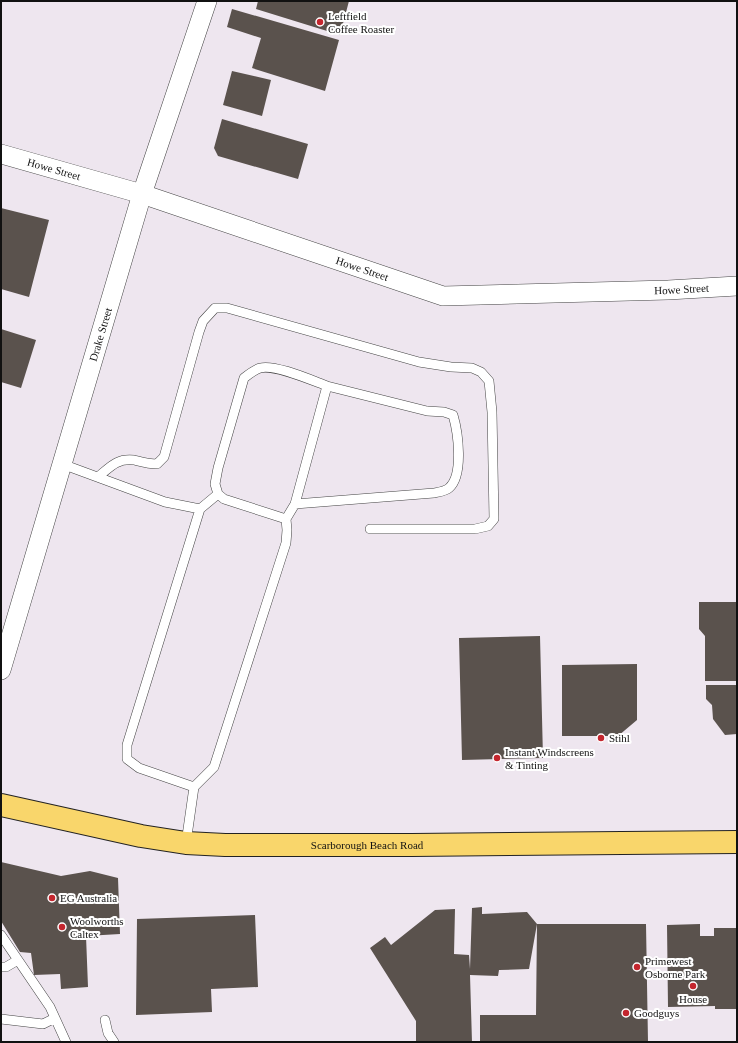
<svg xmlns="http://www.w3.org/2000/svg" width="738" height="1043" viewBox="0 0 738 1043" font-family="'Times New Roman',serif">
	<style>
		.industrial { fill: #eee6ef }
		.building { fill: #5a524d }
		.lines { fill: none; stroke-linecap: round; stroke-linejoin: round }
		.service-casing { stroke: #444; stroke-width: 10 }
		.minor-casing { stroke: #444; stroke-width: 20 }
		.primary-casing { stroke: #222; stroke-width: 24 }
		.service { stroke: #fff; stroke-width: 9 }
		.minor { stroke: #fff; stroke-width: 19 }
		.primary { stroke: #f9d66b; stroke-width: 22 }
		.poi-dot { fill: #c4262e; stroke: #fff; stroke-width: 1.5 }
		.labels { text-anchor: middle; dominant-baseline: central; stroke-width: 4; stroke-linejoin: round; paint-order: stroke }
		.poi-label { font-size: 11px; fill: #111; stroke: #fff; text-anchor: start }
		.street-label { font-size: 11px; fill: #111; stroke: #fff }
	</style>
	<rect width="100%" height="100%" fill="#fffdf5"/>
	<path class="industrial" d="M 1,1 L 737,1 L 737,1042 L 1,1042 Z"/>
	<path class="building" d="M 258,1 L 349,1 L 340,35 L 256,9 Z
		M 232,9 L 339,40 L 325,91 L 252,68 L 261,38 L 227,27 Z
		M 232,71 L 271,80 L 262,116 L 223,105 Z
		M 222,119 L 308,144 L 298,179 L 218,156 L 214,148 Z
		M 1,208 L 49,220 L 29,297 L 1,289 Z
		M 1,329 L 36,340 L 21,388 L 1,382 Z
		M 699,602 L 737,602 L 737,681 L 705,681 L 705,636 L 699,629 Z
		M 540,636 L 543,758 L 462,760 L 459,638 Z
		M 637,664 L 637,720 L 618,736 L 562,736 L 562,665 Z
		M 706,685 L 737,685 L 737,734 L 725,735 L 713,719 L 712,705 L 706,699 Z
		M 1,862 L 61,876 L 90,871 L 118,878 L 120,934 L 86,936 L 88,987 L 61,989 L 60,974 L 34,975 L 31,953 L 20,952 L 1,921 Z
		M 482,907 L 482,914 L 527,912 L 537,924 L 646,924 L 648,1042 L 480,1042 L 480,1015 L 536,1015 L 537,924 L 529,969 L 499,970 L 498,976 L 470,975 L 472,1042 L 416,1042 L 416,1021 L 370,948 L 385,937 L 391,945 L 435,910 L 455,909 L 454,954 L 469,955 L 470,969 L 472,908 Z
		M 255,915 L 258,987 L 211,989 L 212,1012 L 136,1015 L 137,919 Z
		M 700,924 L 700,936 L 714,936 L 714,928 L 737,928 L 737,1009 L 715,1009 L 715,1006 L 668,1007 L 667,925 Z"/>
	<g class="lines">
		<defs>
			<path id="service" d="M 62,464 L 165,502 L 200,509 L 218,494
				M 98,477 C 110,467 117,458 134,460 C 142,462 149,464 157,464 L 164,457 L 199,332 L 203,321 L 215,308 L 227,308 L 419,362 L 451,367 L 472,368 L 481,372 L 489,381 L 492,412 L 494,519 L 488,526 L 475,529 L 370,529
				M 286,519 L 224,499 L 218,494 L 215,484 L 218,468 L 244,378 C 249,374 254,370 260,368 C 275,364 311,380 327,386
				M 194,787 L 139,768 L 127,759 L 127,745 L 200,509
				M 186,843 L 194,787 L 214,767 L 286,543 L 287,530 L 286,519 L 295,504 L 327,386 L 427,411 L 444,412 L 453,415 C 458,432 464,475 449,488 C 446,491 439,492 434,493 L 295,504
				M 1,935 L 50,1007 L 66,1042
				M 1,967 L 6,967 L 18,960
				M 1,1019 L 43,1024 L 55,1018
				M 105,1020 L 108,1033 L 114,1042"/>
			<g id="minor">
				<path id="s1" d="M 1,154 L 142,194 L 443,296 L 668,290 L 737,286"/>
				<path id="s2" d="M 1,670 L 142,194 L 207,1"/>
			</g>
			<g id="primary">
				<path id="s3" d="M 1,805 L 141,836 L 186,843 L 225,845 L 412,845 L 737,842"/>
			</g>
		</defs>
		<use href="#service" class="service-casing"/>
		<use href="#minor" class="minor-casing"/>
		<use href="#primary" class="primary-casing"/>
		<use href="#service" class="service"/>
		<use href="#minor" class="minor"/>
		<use href="#primary" class="primary"/>
	</g>
	<g class="poi-dot">
		<circle cx="320" cy="22" r="4"/>
		<circle cx="601" cy="738" r="4"/>
		<circle cx="497" cy="758" r="4"/>
		<circle cx="52" cy="898" r="4"/>
		<circle cx="62" cy="927" r="4"/>
		<circle cx="637" cy="967" r="4"/>
		<circle cx="693" cy="986" r="4"/>
		<circle cx="626" cy="1013" r="4"/>
	</g>
	<g class="labels">
		<g class="poi-label">
			<text x="328" y="16">Leftfield<tspan x="328" dy="13">Coffee Roaster</tspan></text>
			<text x="609" y="738">Stihl</text>
			<text x="505" y="752">Instant Windscreens<tspan x="505" dy="13">&amp; Tinting</tspan></text>
			<text x="60" y="898">EG Australia</text>
			<text x="70" y="921">Woolworths<tspan x="70" dy="13">Caltex</tspan></text>
			<text x="645" y="961">Primewest<tspan x="645" dy="13">Osborne Park</tspan></text>
			<text x="693" y="999" text-anchor="middle">House</text>
			<text x="634" y="1013">Goodguys</text>
		</g>
		<g class="street-label">
			<text stroke="none"><textPath href="#s1" startOffset="55">Howe Street</textPath></text>
			<text stroke="none"><textPath href="#s1" startOffset="379">Howe Street</textPath></text>
			<text stroke="none"><textPath href="#s1" startOffset="703">Howe Street</textPath></text>
			<text stroke="none"><textPath href="#s2" startOffset="350">Drake Street</textPath></text>
			<text stroke="none"><textPath href="#s3" startOffset="370">Scarborough Beach Road</textPath></text>
		</g>
	</g>
	<rect width="738" height="1043" fill="none" stroke="#111111" stroke-width="4"/>
</svg>
